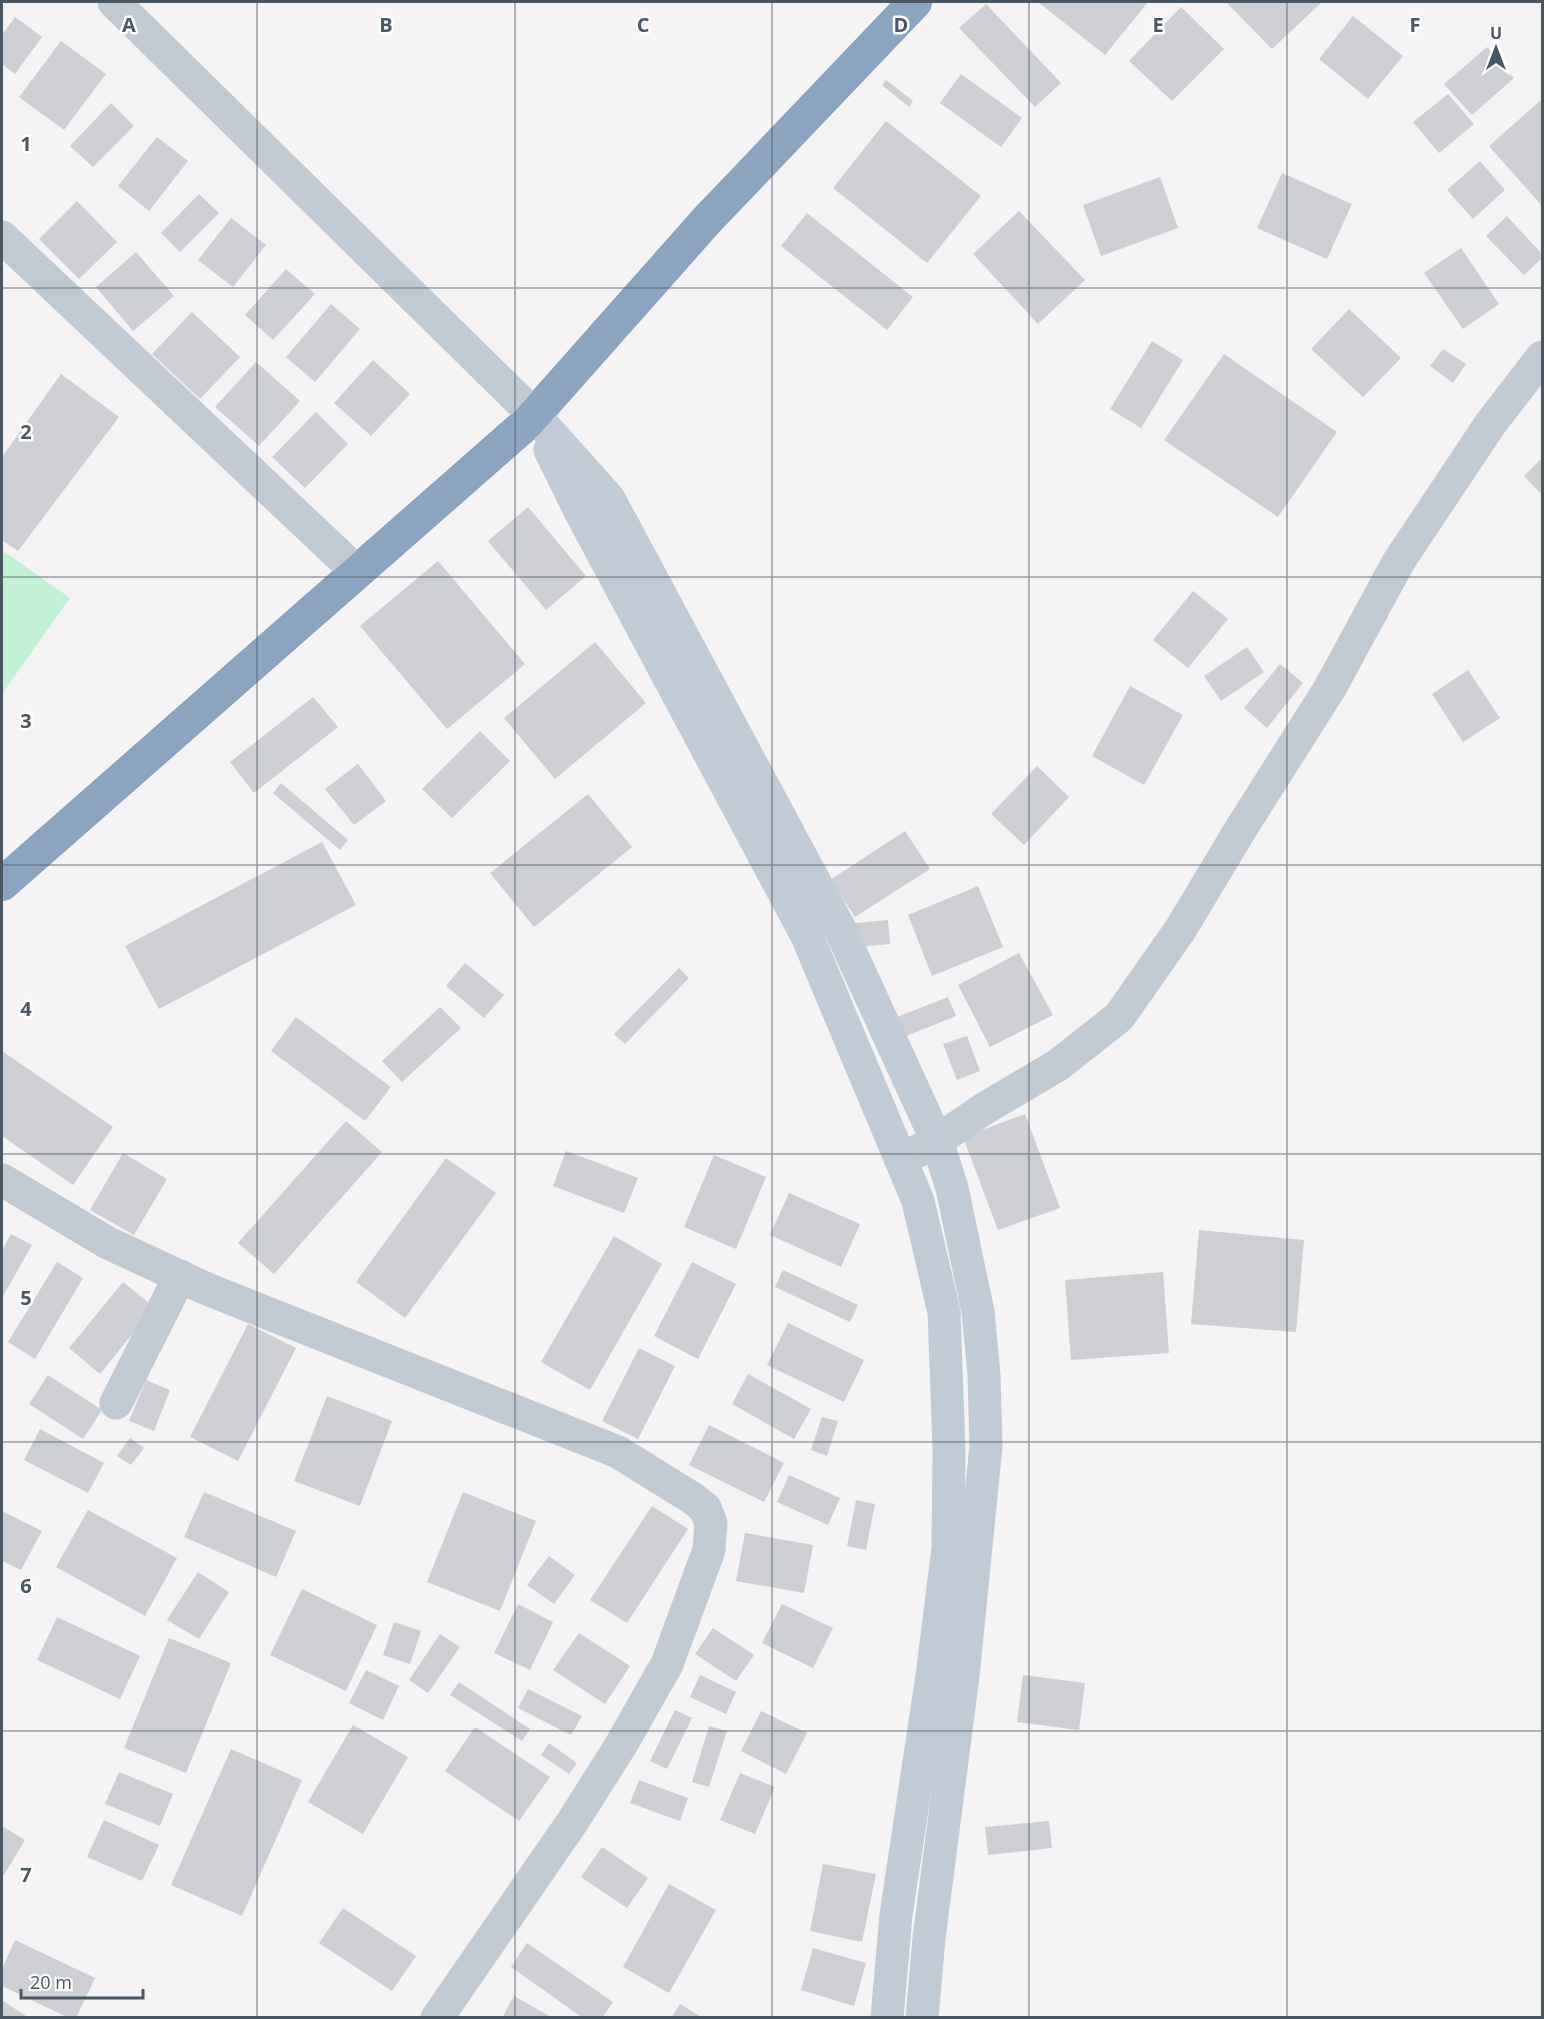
<svg xmlns="http://www.w3.org/2000/svg" width="1544" height="2019" viewBox="0 0 1544 2019" font-family="'Open Sans',sans-serif">
	<style>
		.green { fill: #c3f1d5 }
		.building { fill: #cdcfd5 }
		.lines { fill: none; stroke-linecap: round; stroke-linejoin: round }
		.highway-casing { stroke: #7690ad; stroke-width: 34 }
		.street { stroke: #c1cad2; stroke-width: 33 }
		.secondary { stroke: #c1cbd6; stroke-width: 33 }
		.highway { stroke: #8ba5c1; stroke-width: 33 }
		.grid { fill: none; stroke: #4a5661; stroke-width: 1.5; stroke-opacity: 0.55 }
		.grid-label { font-size: 20px; text-anchor: middle; font-weight: bold; fill: #4a5661; stroke: #fff; stroke-width: 5; stroke-linejoin: round; paint-order: stroke }
	</style>
	<rect width="100%" height="100%" fill="#f5f3f3"/>
	<path class="green" d="M 2,550 L 70,598 L 2,694 Z"/>
	<path class="building" d="M 1038,2 L 1148,2 L 1105,55 Z
		M 1226,2 L 1322,2 L 1272,49 Z
		M 986,4 L 1061,83 L 1035,107 L 959,28 Z
		M 1181,7 L 1224,49 L 1172,101 L 1129,61 Z
		M 1353,16 L 1403,56 L 1368,99 L 1319,59 Z
		M 15,17 L 42,37 L 15,74 L 2,64 L 2,35 Z
		M 61,41 L 106,74 L 64,130 L 19,97 Z
		M 1487,47 L 1514,78 L 1472,115 L 1444,84 Z
		M 961,74 L 1022,118 L 1001,147 L 940,103 Z
		M 886,80 L 913,101 L 909,107 L 882,85 Z
		M 1448,94 L 1474,124 L 1439,153 L 1413,122 Z
		M 1542,99 L 1542,206 L 1489,146 Z
		M 111,103 L 134,126 L 93,167 L 70,146 Z
		M 886,121 L 981,196 L 927,263 L 833,188 Z
		M 157,137 L 188,161 L 149,211 L 118,186 Z
		M 1480,161 L 1505,190 L 1473,219 L 1447,190 Z
		M 1282,173 L 1352,204 L 1327,259 L 1257,228 Z
		M 1160,177 L 1178,228 L 1101,256 L 1083,205 Z
		M 199,194 L 219,213 L 180,252 L 161,233 Z
		M 77,201 L 117,242 L 79,279 L 39,239 Z
		M 1019,211 L 1085,280 L 1038,324 L 973,254 Z
		M 807,213 L 913,297 L 887,330 L 781,246 Z
		M 1507,216 L 1542,254 L 1542,258 L 1524,275 L 1486,236 Z
		M 231,218 L 266,245 L 233,287 L 198,260 Z
		M 1461,248 L 1499,304 L 1463,329 L 1424,273 Z
		M 136,252 L 174,296 L 133,331 L 96,287 Z
		M 286,269 L 315,294 L 273,340 L 245,315 Z
		M 331,304 L 360,329 L 315,382 L 286,357 Z
		M 1349,309 L 1401,358 L 1363,397 L 1311,349 Z
		M 192,312 L 240,357 L 200,399 L 152,354 Z
		M 1152,341 L 1183,360 L 1141,428 L 1110,409 Z
		M 1443,349 L 1466,364 L 1453,383 L 1430,366 Z
		M 1224,354 L 1337,432 L 1278,517 L 1164,440 Z
		M 373,360 L 410,394 L 371,436 L 334,403 Z
		M 256,362 L 300,401 L 259,446 L 215,407 Z
		M 61,374 L 119,417 L 18,551 L 2,540 L 2,457 Z
		M 316,412 L 348,444 L 305,488 L 272,457 Z
		M 1542,458 L 1542,495 L 1524,476 Z
		M 528,507 L 586,576 L 546,610 L 488,541 Z
		M 438,561 L 525,664 L 447,729 L 360,626 Z
		M 1193,591 L 1228,619 L 1188,668 L 1153,640 Z
		M 595,642 L 646,703 L 555,779 L 504,718 Z
		M 1247,647 L 1264,672 L 1221,701 L 1204,676 Z
		M 1280,664 L 1303,683 L 1267,728 L 1244,708 Z
		M 1468,670 L 1500,718 L 1463,742 L 1432,694 Z
		M 1130,686 L 1183,715 L 1144,785 L 1092,756 Z
		M 313,697 L 338,727 L 254,793 L 230,762 Z
		M 480,731 L 510,761 L 452,818 L 422,789 Z
		M 358,764 L 386,801 L 354,825 L 325,789 Z
		M 1037,766 L 1069,797 L 1024,845 L 991,814 Z
		M 281,783 L 348,840 L 340,850 L 273,793 Z
		M 588,794 L 632,847 L 534,927 L 490,873 Z
		M 905,831 L 930,869 L 855,917 L 830,880 Z
		M 322,842 L 356,905 L 159,1009 L 125,946 Z
		M 978,886 L 1003,947 L 932,976 L 908,915 Z
		M 888,920 L 890,944 L 857,947 L 855,923 Z
		M 1019,953 L 1053,1015 L 990,1047 L 958,985 Z
		M 465,963 L 504,995 L 484,1018 L 446,986 Z
		M 679,968 L 689,978 L 625,1044 L 614,1034 Z
		M 948,997 L 956,1016 L 899,1039 L 892,1019 Z
		M 440,1007 L 461,1028 L 402,1082 L 382,1061 Z
		M 296,1017 L 391,1087 L 365,1121 L 271,1051 Z
		M 967,1036 L 980,1071 L 957,1080 L 943,1044 Z
		M 2,1051 L 113,1127 L 73,1185 L 2,1136 Z
		M 1025,1114 L 1060,1208 L 998,1230 L 963,1137 Z
		M 346,1121 L 382,1152 L 274,1274 L 238,1243 Z
		M 566,1151 L 638,1178 L 624,1213 L 553,1186 Z
		M 123,1153 L 167,1179 L 134,1235 L 90,1210 Z
		M 714,1155 L 766,1177 L 736,1249 L 684,1227 Z
		M 446,1158 L 496,1193 L 405,1318 L 356,1282 Z
		M 789,1193 L 860,1224 L 841,1267 L 770,1235 Z
		M 1199,1230 L 1304,1240 L 1296,1332 L 1191,1324 Z
		M 11,1234 L 32,1245 L 2,1298 L 2,1251 Z
		M 614,1236 L 662,1264 L 590,1390 L 541,1362 Z
		M 57,1262 L 83,1278 L 35,1359 L 8,1342 Z
		M 692,1262 L 736,1284 L 698,1359 L 654,1336 Z
		M 783,1270 L 858,1305 L 850,1322 L 775,1287 Z
		M 1163,1272 L 1169,1353 L 1071,1360 L 1065,1280 Z
		M 123,1282 L 154,1307 L 100,1374 L 69,1348 Z
		M 788,1323 L 864,1360 L 844,1402 L 767,1365 Z
		M 248,1324 L 296,1348 L 238,1461 L 190,1437 Z
		M 639,1348 L 675,1366 L 638,1439 L 602,1421 Z
		M 748,1374 L 811,1409 L 794,1439 L 732,1404 Z
		M 48,1375 L 102,1410 L 83,1439 L 29,1404 Z
		M 146,1380 L 170,1390 L 154,1431 L 129,1421 Z
		M 327,1396 L 392,1421 L 360,1506 L 294,1481 Z
		M 822,1417 L 838,1421 L 827,1456 L 811,1450 Z
		M 709,1425 L 784,1463 L 764,1502 L 689,1465 Z
		M 40,1429 L 104,1463 L 88,1493 L 24,1460 Z
		M 130,1438 L 144,1448 L 131,1465 L 117,1456 Z
		M 789,1475 L 840,1498 L 828,1525 L 777,1502 Z
		M 204,1492 L 296,1531 L 276,1577 L 184,1537 Z
		M 463,1492 L 536,1521 L 500,1611 L 427,1582 Z
		M 856,1500 L 875,1504 L 866,1550 L 847,1546 Z
		M 652,1506 L 688,1529 L 627,1623 L 590,1600 Z
		M 88,1510 L 177,1558 L 145,1616 L 56,1567 Z
		M 2,1511 L 42,1531 L 21,1570 L 2,1561 Z
		M 745,1533 L 813,1545 L 804,1593 L 736,1581 Z
		M 549,1556 L 575,1575 L 554,1604 L 527,1585 Z
		M 198,1572 L 229,1592 L 199,1639 L 167,1620 Z
		M 302,1589 L 377,1625 L 346,1691 L 270,1655 Z
		M 518,1604 L 553,1622 L 530,1670 L 494,1653 Z
		M 782,1604 L 833,1628 L 813,1668 L 762,1643 Z
		M 57,1617 L 140,1656 L 120,1699 L 37,1660 Z
		M 394,1622 L 421,1631 L 410,1664 L 383,1655 Z
		M 713,1628 L 754,1655 L 736,1681 L 695,1654 Z
		M 579,1633 L 630,1666 L 605,1704 L 553,1670 Z
		M 440,1634 L 460,1647 L 428,1693 L 409,1680 Z
		M 169,1638 L 231,1663 L 186,1773 L 124,1748 Z
		M 366,1670 L 399,1686 L 383,1720 L 349,1703 Z
		M 700,1675 L 736,1692 L 726,1714 L 690,1697 Z
		M 1023,1675 L 1085,1683 L 1079,1730 L 1017,1722 Z
		M 459,1682 L 530,1729 L 522,1741 L 450,1695 Z
		M 528,1689 L 582,1716 L 571,1735 L 518,1708 Z
		M 675,1710 L 692,1718 L 667,1769 L 650,1761 Z
		M 761,1711 L 807,1733 L 786,1774 L 741,1751 Z
		M 353,1725 L 408,1757 L 363,1834 L 308,1802 Z
		M 709,1726 L 727,1731 L 709,1787 L 692,1782 Z
		M 475,1727 L 550,1777 L 519,1821 L 445,1771 Z
		M 549,1743 L 577,1763 L 569,1774 L 541,1755 Z
		M 231,1749 L 302,1780 L 242,1916 L 171,1885 Z
		M 119,1772 L 173,1794 L 160,1826 L 105,1804 Z
		M 740,1773 L 775,1787 L 755,1834 L 720,1820 Z
		M 639,1780 L 688,1798 L 680,1821 L 630,1803 Z
		M 104,1820 L 159,1845 L 142,1881 L 87,1857 Z
		M 1049,1821 L 1052,1848 L 988,1855 L 985,1827 Z
		M 2,1826 L 25,1840 L 2,1878 Z
		M 602,1847 L 648,1878 L 627,1908 L 581,1877 Z
		M 823,1864 L 876,1874 L 862,1942 L 810,1931 Z
		M 669,1884 L 716,1910 L 669,1993 L 623,1967 Z
		M 343,1908 L 416,1956 L 392,1991 L 319,1943 Z
		M 15,1940 L 95,1978 L 76,2018 L 69,2018 L 2,1986 L 2,1969 Z
		M 527,1943 L 613,2002 L 602,2018 L 583,2018 L 511,1967 Z
		M 813,1948 L 866,1963 L 854,2006 L 801,1990 Z
		M 514,1996 L 553,2018 L 502,2018 Z
		M 2,2000 L 29,2018 L 2,2018 Z
		M 680,2004 L 703,2018 L 671,2018 Z"/>
	<g class="lines">
		<defs>
			<path id="highway" d="M 2,884 L 527,423 L 707,220 L 915,2"/>
		</defs>
		<use href="#highway" class="highway-casing"/>
		<path class="street" d="M 114,2 L 534,415
			M 2,237 L 357,572
			M 902,1159 L 937,1141 L 982,1110 L 1058,1065 L 1119,1017 L 1180,930 L 1242,827 L 1330,688 L 1399,561 L 1491,423 L 1542,357
			M 2,1180 L 108,1243 L 207,1289 L 618,1452 L 692,1498 L 705,1508 L 711,1523 L 709,1550 L 667,1664 L 621,1745 L 573,1821 L 437,2018
			M 116,1403 L 180,1276"/>
		<path class="secondary" d="M 534,415 L 609,499 L 840,929 L 937,1141 L 952,1188 L 978,1312 L 984,1374 L 986,1446 L 963,1676 L 929,1938 L 922,2018
			M 550,450 L 580,511 L 807,936 L 918,1201 L 944,1312 L 949,1449 L 948,1548 L 932,1676 L 896,1915 L 887,2018"/>
		<use href="#highway" class="highway"/>
	</g>
	<path class="grid" d="M 257,2 L 257,2018M 515,2 L 515,2018M 772,2 L 772,2018M 1029,2 L 1029,2018M 1287,2 L 1287,2018M 2,288 L 1542,288M 2,577 L 1542,577M 2,865 L 1542,865M 2,1154 L 1542,1154M 2,1442 L 1542,1442M 2,1731 L 1542,1731"/>
	<g class="grid-label">
		<text x="129" y="32">A</text>
		<text x="386" y="32">B</text>
		<text x="643" y="32">C</text>
		<text x="901" y="32">D</text>
		<text x="1158" y="32">E</text>
		<text x="1415" y="32">F</text>
		<text x="26" y="151">1</text>
		<text x="26" y="439">2</text>
		<text x="26" y="728">3</text>
		<text x="26" y="1016">4</text>
		<text x="26" y="1305">5</text>
		<text x="26" y="1593">6</text>
		<text x="26" y="1882">7</text>
	</g>
	<rect width="1544" height="2019" fill="none" stroke="#4a5661" stroke-width="6"/>
	<g transform="translate(1496 48)" stroke="#ffffff" stroke-width="4.5" paint-order="stroke">
	<path d="M0-4.5L10 22L0 15L-10 22Z" fill="#4a5661"/>
	<text y="-9" font-size="16" font-weight="bold" text-anchor="middle" fill="#4a5661">U</text>
	</g>
	<path d="M21 1989v9h122v-9" fill="none" stroke="#4a5661" stroke-width="3"/>
	<text x="30" y="1989" font-size="18" fill="#4a5661" stroke="#ffffff" stroke-width="4.5" paint-order="stroke">20 m</text>
</svg>
